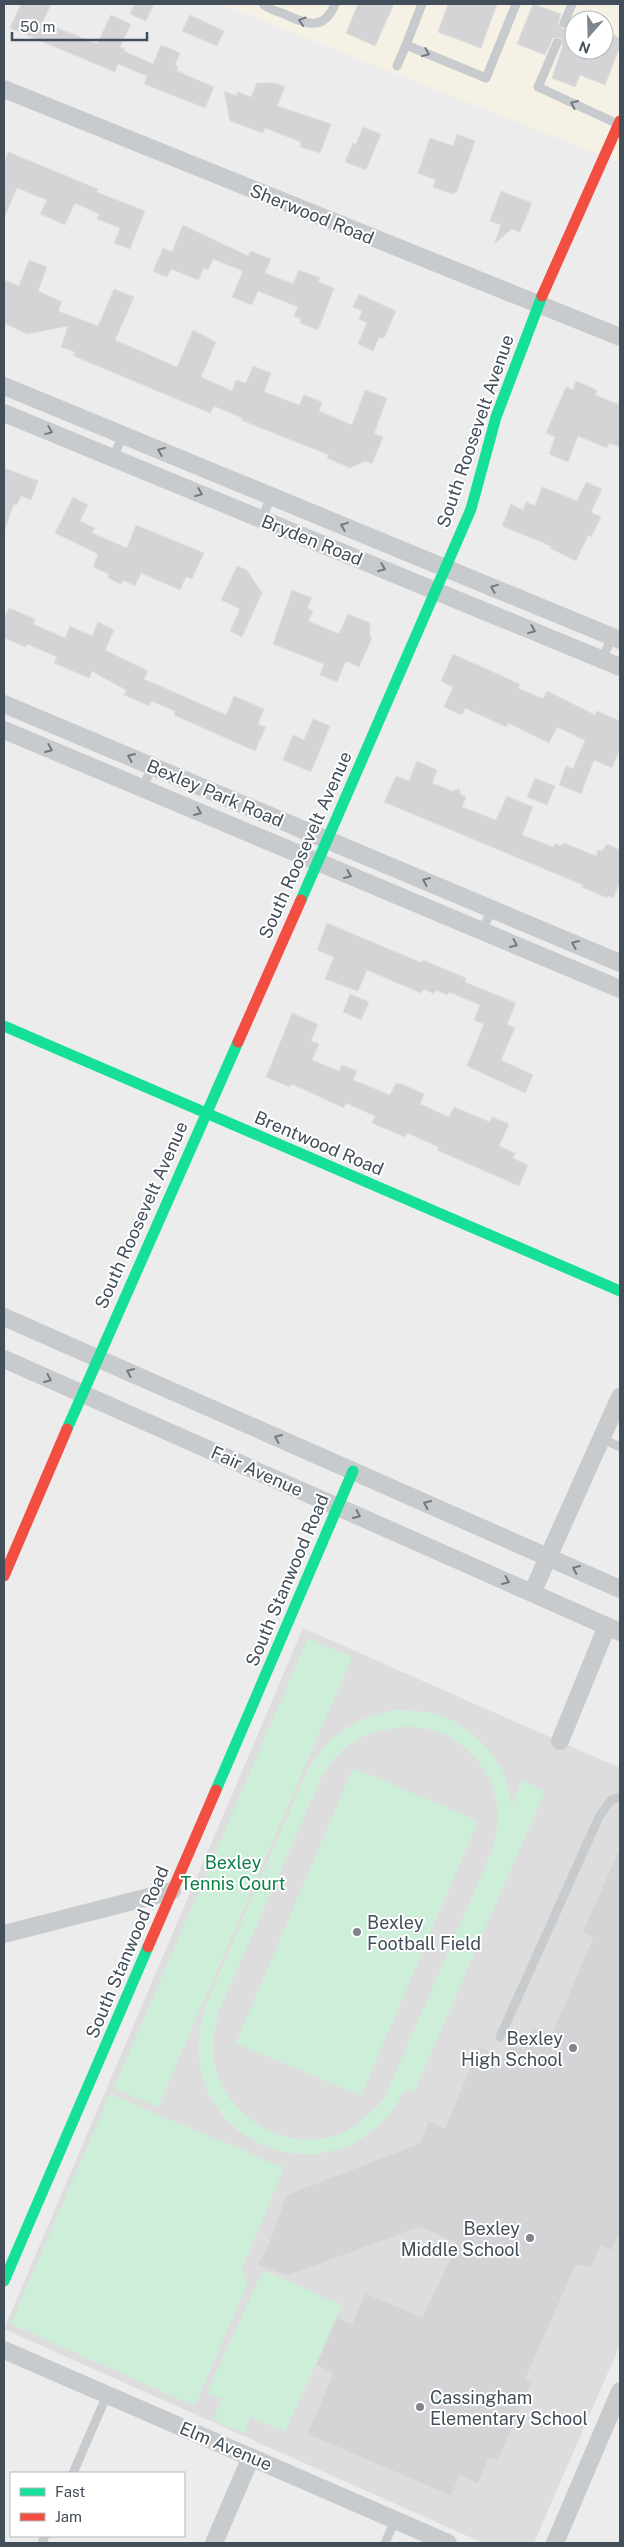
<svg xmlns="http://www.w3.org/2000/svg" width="624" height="2547" viewBox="0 0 624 2547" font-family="'Public Sans',sans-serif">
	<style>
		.commercial { fill: #f6f1e5; fill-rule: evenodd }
		.education { fill: #deddde }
		.green { fill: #cdefda; fill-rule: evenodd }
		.building { fill: #d4d4d7; stroke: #dededf }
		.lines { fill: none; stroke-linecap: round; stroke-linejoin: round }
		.lane { stroke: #c8cbcd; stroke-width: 9 }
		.street { stroke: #c8cbcd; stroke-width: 18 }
		.fast { stroke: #16e098; stroke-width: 11 }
		.jam { stroke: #f24e42; stroke-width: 11 }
		.oneway { stroke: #717a82 }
		.poi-dot { fill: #7e858d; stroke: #fff; stroke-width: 2 }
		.labels { text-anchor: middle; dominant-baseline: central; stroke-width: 4; stroke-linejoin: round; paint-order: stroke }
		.street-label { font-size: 18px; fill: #424e5a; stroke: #fff }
		.park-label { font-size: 18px; fill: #0e8048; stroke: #fff }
		.poi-label { font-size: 18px; fill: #424e5a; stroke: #fff; text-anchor: start }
	</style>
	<rect width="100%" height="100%" fill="#edecec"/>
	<path class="commercial" d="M 220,4 L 620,4 L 620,163 L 611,159 ZM 574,20 L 604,20 L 604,50 L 574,50 Z"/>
	<path class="education" d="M 303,1628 L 620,1768 L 620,2345 L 534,2543 L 483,2543 L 4,2329 Z"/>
	<path class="green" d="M 308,1638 L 352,1657 L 158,2107 L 114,2088 Z
		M 394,1710 C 407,1711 423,1710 436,1714 C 466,1723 491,1748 504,1775 C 509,1784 509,1796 512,1806 L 522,1780 L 545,1791 L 414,2092 L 406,2088 C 343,2214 163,2145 205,2007 L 308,1769 C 331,1734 352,1719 394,1710 ZM 409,1726 C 418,1728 427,1728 436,1731 C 472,1743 498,1780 498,1818 C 498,1828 494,1839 493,1849 L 384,2099 C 367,2117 347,2136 320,2139 C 268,2145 217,2106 213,2052 C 212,2038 216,2024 219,2011 L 322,1776 C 345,1739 367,1731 409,1726 Z
		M 353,1768 L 478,1821 L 361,2096 L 236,2043 Z
		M 110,2094 L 284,2168 L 242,2269 L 247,2284 L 195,2406 L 11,2324 Z
		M 263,2270 L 342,2305 L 285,2432 L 251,2417 L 244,2433 L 213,2420 L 222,2399 L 207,2393 Z"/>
	<path class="building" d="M 21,4 L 51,4 L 43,22 L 97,44 L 111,15 L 131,24 L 120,47 L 125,49 L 124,51 L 153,64 L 161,45 L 180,53 L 175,65 L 178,67 L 177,71 L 214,87 L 205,108 L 144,84 L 147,76 L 118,64 L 115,72 L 10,28 Z
		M 135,4 L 154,4 L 146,21 L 130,14 Z
		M 358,4 L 394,4 L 375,46 L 346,33 Z
		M 448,4 L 497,4 L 481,48 L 438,32 Z
		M 533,4 L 561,14 L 558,23 L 562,29 L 568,28 L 574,20 L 574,50 L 604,50 L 604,31 L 620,38 L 620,46 L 605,85 L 580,75 L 575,87 L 552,78 L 563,45 L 560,38 L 553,38 L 545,55 L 517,44 Z
		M 190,15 L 224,31 L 217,46 L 182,31 Z
		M 257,83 L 275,83 L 285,87 L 277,106 L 331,124 L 320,153 L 300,147 L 301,142 L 265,128 L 263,133 L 230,121 L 224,91 L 236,96 L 238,92 L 251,97 Z
		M 363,127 L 381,134 L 366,170 L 345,162 L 353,143 L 356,144 Z
		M 457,134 L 475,141 L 457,191 L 452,194 L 433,187 L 436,180 L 418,173 L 430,138 L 453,146 Z
		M 8,152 L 98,189 L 96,192 L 145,211 L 130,249 L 114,243 L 120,228 L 97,219 L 99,214 L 75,203 L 65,225 L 40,214 L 47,200 L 17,188 L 4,218 L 4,164 Z
		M 501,191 L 532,203 L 520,232 L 512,229 L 494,244 L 501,225 L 490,221 Z
		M 183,225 L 248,256 L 251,251 L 271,259 L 265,273 L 293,284 L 299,270 L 320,278 L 318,282 L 334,288 L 318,330 L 300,323 L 301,319 L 294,316 L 298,307 L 258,291 L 252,305 L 232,297 L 243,271 L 213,259 L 208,270 L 204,268 L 198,280 L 171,269 L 167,277 L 153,271 L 163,248 L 172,252 Z
		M 29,260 L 47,267 L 38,291 L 62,302 L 58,311 L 98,326 L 114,289 L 134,297 L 115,340 L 177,367 L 193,330 L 216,342 L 201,377 L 232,391 L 236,380 L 246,383 L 253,366 L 271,373 L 264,392 L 299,405 L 304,395 L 322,402 L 319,411 L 352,425 L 365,390 L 387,398 L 374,434 L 383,437 L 372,464 L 366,461 L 350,468 L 327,458 L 329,455 L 241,420 L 242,418 L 214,406 L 210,413 L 74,356 L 75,352 L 61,347 L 68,326 L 27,334 L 4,323 L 4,280 L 19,286 Z
		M 359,294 L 396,311 L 384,338 L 379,338 L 373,351 L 358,344 L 367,323 L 359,319 L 362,311 L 353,307 Z
		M 576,381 L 597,390 L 595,395 L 620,405 L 620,447 L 609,443 L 607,448 L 578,436 L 568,462 L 549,454 L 555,437 L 546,433 L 566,387 L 573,390 Z
		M 4,468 L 38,481 L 31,500 L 21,496 L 17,505 L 14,504 L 5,529 Z
		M 586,482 L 602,489 L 591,512 L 601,517 L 591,537 L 588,535 L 576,561 L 550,548 L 551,546 L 502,526 L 511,504 L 523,510 L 526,502 L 535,506 L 542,487 L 577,501 Z
		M 73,497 L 88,505 L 80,521 L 95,528 L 92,533 L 127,548 L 136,525 L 204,553 L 192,579 L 186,577 L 180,590 L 141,573 L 135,586 L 123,580 L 121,584 L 108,578 L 109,574 L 93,567 L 98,554 L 55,533 Z
		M 237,566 L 247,570 L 262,593 L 242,637 L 230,631 L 240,609 L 221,600 Z
		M 292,590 L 312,598 L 307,608 L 313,611 L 308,621 L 339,634 L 348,614 L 370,623 L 370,637 L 372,638 L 359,667 L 346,661 L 337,682 L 320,675 L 324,664 L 273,644 Z
		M 9,608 L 35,619 L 33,624 L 65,638 L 70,626 L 92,636 L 98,622 L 114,630 L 105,650 L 148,671 L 144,679 L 226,715 L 234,696 L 264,709 L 258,724 L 266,727 L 255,751 L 174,715 L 175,711 L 151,701 L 149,706 L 124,695 L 126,690 L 92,671 L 89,678 L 54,663 L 57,657 L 27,644 L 26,647 L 4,638 L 4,618 Z
		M 453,654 L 520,684 L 518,688 L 543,699 L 547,691 L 595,715 L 597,711 L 620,721 L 620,747 L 612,768 L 594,760 L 581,794 L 559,785 L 566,766 L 573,769 L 585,740 L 557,727 L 549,743 L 508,723 L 506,727 L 465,708 L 462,715 L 444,707 L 453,687 L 441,681 Z
		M 313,719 L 330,726 L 311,772 L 283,760 L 293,735 L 304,740 Z
		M 417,761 L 437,770 L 432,783 L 452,791 L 459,789 L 461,795 L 466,797 L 462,807 L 496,820 L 507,796 L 533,807 L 522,835 L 553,847 L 555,844 L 561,846 L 564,843 L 596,856 L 598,850 L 602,851 L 607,844 L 620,850 L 620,882 L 613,898 L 608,896 L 607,898 L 582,887 L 583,885 L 384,802 L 396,776 L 409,781 Z
		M 535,778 L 555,786 L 547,805 L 527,797 Z
		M 327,923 L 422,963 L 423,960 L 466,978 L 465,982 L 516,1003 L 507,1024 L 515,1028 L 501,1060 L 533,1075 L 525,1093 L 467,1066 L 484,1024 L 474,1020 L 480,1005 L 449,992 L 447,995 L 436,990 L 434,994 L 424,989 L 421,993 L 367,970 L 358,991 L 325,979 L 334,957 L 317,950 Z
		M 350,994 L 369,1002 L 361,1020 L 343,1012 Z
		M 292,1013 L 318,1024 L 311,1041 L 319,1044 L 312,1060 L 339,1071 L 342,1065 L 357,1071 L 353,1080 L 390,1095 L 396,1083 L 404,1085 L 424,1094 L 420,1104 L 449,1117 L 454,1107 L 490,1122 L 492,1117 L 509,1124 L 499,1146 L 515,1153 L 513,1158 L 528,1165 L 519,1186 L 437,1150 L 439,1147 L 407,1133 L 405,1137 L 372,1123 L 375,1116 L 346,1103 L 344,1108 L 292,1084 L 290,1087 L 266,1077 Z
		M 620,1847 L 620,2231 L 612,2251 L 601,2245 L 592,2267 L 576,2265 L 526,2378 L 533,2381 L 498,2461 L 489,2458 L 478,2484 L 460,2476 L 451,2496 L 307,2434 L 333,2373 L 316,2365 L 337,2317 L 352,2324 L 365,2293 L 422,2317 L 457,2244 L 420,2227 L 287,2276 L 257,2265 L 268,2245 L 286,2195 L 420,2143 L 428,2121 L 445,2128 L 479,2046 L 505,2058 L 510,2044 L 524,2049 L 532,2027 L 551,2035 L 593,1937 L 582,1933 Z"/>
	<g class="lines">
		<path class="lane" d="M 263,4 C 267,9 277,11 284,14 C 306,24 324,32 335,4
			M 422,4 L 406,45 L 486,78 L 516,4
			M 564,23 L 572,4
			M 557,43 L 538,87 L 618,124
			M 397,66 L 406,45
			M 113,458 L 123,435
			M 262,519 L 271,496
			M 602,659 L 612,637
			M 143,788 L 152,766
			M 482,931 L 492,909
			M 601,1438 L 620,1447
			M 500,2037 L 599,1817 L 611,1800 L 620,1797
			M 73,2473 L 107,2395
			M 42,2543 L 45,2536
			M 385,2543 L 395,2520"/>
		<path class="street" d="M 4,89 L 620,337
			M 4,386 L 620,640
			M 4,413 L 620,667
			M 4,704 L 620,963
			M 4,730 L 620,989
			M 4,1317 L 620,1589
			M 4,1359 L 620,1632
			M 532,1593 L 620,1397
			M 560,1741 L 607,1626
			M 4,1934 L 172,1891
			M 4,2350 L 448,2543
			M 214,2543 L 251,2457
			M 555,2543 L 620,2391"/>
		<path class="fast" d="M 301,900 L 471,509 L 496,417 L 542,296
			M 4,1026 L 620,1291
			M 67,1429 L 238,1042
			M 216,1790 L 353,1471
			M 4,2281 L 148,1947"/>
		<path class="jam" d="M 542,296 L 620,121
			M 238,1042 L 301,900
			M 4,1576 L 67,1429
			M 148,1947 L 216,1790"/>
	</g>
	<defs><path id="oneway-chevron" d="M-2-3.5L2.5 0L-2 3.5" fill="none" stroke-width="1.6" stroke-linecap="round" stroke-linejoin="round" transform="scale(1.25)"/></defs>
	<g class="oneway">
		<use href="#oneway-chevron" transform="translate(302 21) rotate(-164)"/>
		<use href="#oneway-chevron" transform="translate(426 53) rotate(22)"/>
		<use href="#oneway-chevron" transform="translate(574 104) rotate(-156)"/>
		<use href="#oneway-chevron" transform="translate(49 431) rotate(22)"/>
		<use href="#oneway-chevron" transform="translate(161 451) rotate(-158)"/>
		<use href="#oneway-chevron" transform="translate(199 493) rotate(22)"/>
		<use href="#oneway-chevron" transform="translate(344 526) rotate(-158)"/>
		<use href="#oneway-chevron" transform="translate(382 568) rotate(22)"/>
		<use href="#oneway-chevron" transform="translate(494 588) rotate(-158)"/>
		<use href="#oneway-chevron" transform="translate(532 630) rotate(22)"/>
		<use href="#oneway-chevron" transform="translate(49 749) rotate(23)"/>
		<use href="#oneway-chevron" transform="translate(131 757) rotate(-157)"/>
		<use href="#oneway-chevron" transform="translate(198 812) rotate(23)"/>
		<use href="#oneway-chevron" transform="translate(348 875) rotate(23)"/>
		<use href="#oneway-chevron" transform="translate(426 881) rotate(-157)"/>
		<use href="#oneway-chevron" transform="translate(514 944) rotate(23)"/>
		<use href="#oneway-chevron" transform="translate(575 944) rotate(-157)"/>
		<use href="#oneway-chevron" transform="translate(130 1372) rotate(-156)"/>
		<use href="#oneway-chevron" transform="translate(48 1379) rotate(24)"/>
		<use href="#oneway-chevron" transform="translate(278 1438) rotate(-156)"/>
		<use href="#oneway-chevron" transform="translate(427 1504) rotate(-156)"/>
		<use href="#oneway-chevron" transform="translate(357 1515) rotate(24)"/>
		<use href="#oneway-chevron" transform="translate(576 1569) rotate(-156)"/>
		<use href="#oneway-chevron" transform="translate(506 1581) rotate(24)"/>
	</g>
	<g class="poi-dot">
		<circle cx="357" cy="1932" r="5"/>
		<circle cx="573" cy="2048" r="5"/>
		<circle cx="530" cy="2238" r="5"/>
		<circle cx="420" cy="2407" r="5"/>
	</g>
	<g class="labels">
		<g class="street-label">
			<text transform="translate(312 214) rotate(22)">Sherwood Road</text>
			<text transform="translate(475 431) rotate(-71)">South Roosevelt Avenue</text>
			<text transform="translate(312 540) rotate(22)">Bryden Road</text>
			<text transform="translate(215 793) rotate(23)">Bexley Park Road</text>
			<text transform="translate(305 845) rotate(-66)">South Roosevelt Avenue</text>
			<text transform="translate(319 1143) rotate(23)">Brentwood Road</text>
			<text transform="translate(141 1215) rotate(-66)">South Roosevelt Avenue</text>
			<text transform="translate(257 1471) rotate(24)">Fair Avenue</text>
			<text transform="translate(287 1580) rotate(-67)">South Stanwood Road</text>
			<text transform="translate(127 1952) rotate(-67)">South Stanwood Road</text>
			<text transform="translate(226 2446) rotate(23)">Elm Avenue</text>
		</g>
		<g class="park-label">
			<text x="233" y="1862">Bexley<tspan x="233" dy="21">Tennis Court</tspan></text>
		</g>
		<g class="poi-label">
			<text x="367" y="1922">Bexley<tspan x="367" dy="21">Football Field</tspan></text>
			<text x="563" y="2038" text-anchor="end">Bexley<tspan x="563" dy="21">High School</tspan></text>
			<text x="520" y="2228" text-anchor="end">Bexley<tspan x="520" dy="21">Middle School</tspan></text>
			<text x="430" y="2397">Cassingham<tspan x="430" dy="21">Elementary School</tspan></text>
		</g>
	</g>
	<rect width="624" height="2547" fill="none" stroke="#424e5a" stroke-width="10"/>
	<rect x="10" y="2472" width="175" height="65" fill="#ffffff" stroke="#b3b8bd"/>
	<rect x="20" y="2488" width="25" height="8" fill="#16e098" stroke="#b3b8bd"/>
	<text x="55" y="2497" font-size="15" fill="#424e5a">Fast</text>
	<rect x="20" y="2513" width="25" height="8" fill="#f24e42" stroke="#b3b8bd"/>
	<text x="55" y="2522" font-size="15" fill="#424e5a">Jam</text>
	<g transform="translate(589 35) rotate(200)"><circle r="24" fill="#ffffff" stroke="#b3b8bd"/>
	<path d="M0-4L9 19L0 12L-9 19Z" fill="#7e858d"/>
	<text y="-8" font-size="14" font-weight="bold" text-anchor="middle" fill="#424e5a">N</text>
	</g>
	<path d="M12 32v8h135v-8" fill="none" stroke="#424e5a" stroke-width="2.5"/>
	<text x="20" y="32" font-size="15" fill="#424e5a" stroke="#ffffff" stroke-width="4" paint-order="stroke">50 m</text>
</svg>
